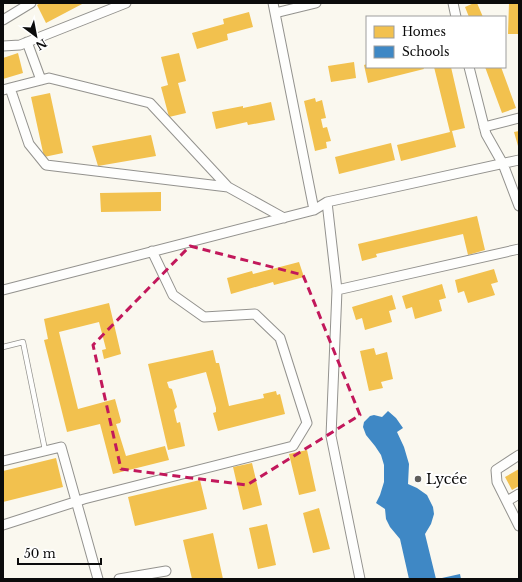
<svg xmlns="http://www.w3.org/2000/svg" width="522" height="582" viewBox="0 0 522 582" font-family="'Libre Baskerville',serif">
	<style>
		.homes { fill: #f2c14e }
		.schools { fill: #3f88c5 }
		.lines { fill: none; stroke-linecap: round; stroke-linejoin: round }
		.lane-casing { stroke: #93928e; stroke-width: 6 }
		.street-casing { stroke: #93928e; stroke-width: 11 }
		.lane { stroke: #fefefd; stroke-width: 4.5 }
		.street { stroke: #fefefd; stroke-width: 9 }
		.marked { fill: none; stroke: #c2185b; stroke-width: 3; stroke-dasharray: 8 5; stroke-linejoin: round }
		.poi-dot { fill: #5f5e5b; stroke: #fff; stroke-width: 1.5 }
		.labels { text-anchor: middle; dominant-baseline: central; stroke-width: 4; stroke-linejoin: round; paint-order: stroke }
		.poi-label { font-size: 14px; fill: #0b0b0b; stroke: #fff; text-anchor: start }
	</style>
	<rect width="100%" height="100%" fill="#faf8ef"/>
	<path class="homes" d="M 40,3 L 84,3 L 46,23 L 37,5 Z
		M 474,3 L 477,3 L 483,17 L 469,17 L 465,7 Z
		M 509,3 L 519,4 L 519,34 L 508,34 Z
		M 249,12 L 253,27 L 227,34 L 228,40 L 197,49 L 192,33 L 224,24 L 223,19 Z
		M 18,53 L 23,73 L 3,79 L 3,58 Z
		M 179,53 L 186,81 L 178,83 L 186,113 L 169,117 L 161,87 L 168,85 L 161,57 Z
		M 354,62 L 356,78 L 331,82 L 328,66 Z
		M 367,64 L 367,67 L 423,67 L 424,69 L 368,83 L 364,65 Z
		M 434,67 L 451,67 L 465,128 L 452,131 L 456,147 L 401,161 L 397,145 L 450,132 Z
		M 485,67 L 501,67 L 516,108 L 502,113 Z
		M 50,93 L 63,153 L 44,157 L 31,97 Z
		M 315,98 L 316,102 L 322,100 L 326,118 L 321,119 L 323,128 L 327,127 L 331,141 L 326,142 L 327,148 L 315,151 L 304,101 Z
		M 271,102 L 275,120 L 248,125 L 247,122 L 216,129 L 212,112 L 243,106 L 243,108 Z
		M 519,131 L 519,146 L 518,146 L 514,132 Z
		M 151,135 L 156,156 L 98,166 L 92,146 Z
		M 391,143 L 395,160 L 339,174 L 335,157 Z
		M 161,192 L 161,211 L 101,212 L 100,193 Z
		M 477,216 L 485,250 L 468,255 L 463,234 L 376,254 L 377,257 L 362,261 L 358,244 Z
		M 299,262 L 304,277 L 274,285 L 273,282 L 231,294 L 227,278 L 252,271 L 253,274 Z
		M 494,269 L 498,282 L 491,284 L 495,295 L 468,303 L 464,291 L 458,293 L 455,280 Z
		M 442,284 L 446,298 L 439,300 L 442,311 L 415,319 L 412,307 L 406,309 L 402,296 Z
		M 392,295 L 396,309 L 389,311 L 392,322 L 365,330 L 362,318 L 356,320 L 352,307 Z
		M 109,303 L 121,354 L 104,359 L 102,350 L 106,349 L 99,322 L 59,332 L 78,409 L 115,399 L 121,421 L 120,423 L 116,424 L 126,456 L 165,446 L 169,460 L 113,474 L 100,424 L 67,432 L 44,340 L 48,339 L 44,319 Z
		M 374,348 L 376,355 L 387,352 L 393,379 L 381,382 L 383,388 L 369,391 L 360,351 Z
		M 213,350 L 216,363 L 219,363 L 229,406 L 264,398 L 263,394 L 276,391 L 277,395 L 280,394 L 285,414 L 218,431 L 213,413 L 216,412 L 216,408 L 206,372 L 167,382 L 169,388 L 172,389 L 177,407 L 174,410 L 177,423 L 180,422 L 185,446 L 168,450 L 148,364 Z
		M 307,450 L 316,491 L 299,495 L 289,454 Z
		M 56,458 L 63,487 L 3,502 L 3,471 Z
		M 252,463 L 262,505 L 243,510 L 233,467 Z
		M 519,469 L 519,486 L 512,490 L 505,477 Z
		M 200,480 L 207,509 L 135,526 L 128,497 Z
		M 319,508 L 330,549 L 313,553 L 303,513 Z
		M 267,524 L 276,565 L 258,569 L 249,528 Z
		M 213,533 L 223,579 L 192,579 L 183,540 Z"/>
	<path class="schools" d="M 388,411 L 396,418 L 403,428 L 397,432 L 404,447 L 409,464 L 408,484 L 417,488 L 427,495 L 433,507 L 434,514 L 431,524 L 425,534 L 436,579 L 409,579 L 400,539 L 390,527 L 386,519 L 385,509 L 376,503 L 380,495 L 384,482 L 384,465 L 381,455 L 375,446 L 366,435 L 363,427 L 364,422 L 370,416 L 374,415 L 382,417 Z
		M 460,574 L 461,579 L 442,579 L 442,578 Z"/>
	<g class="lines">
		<defs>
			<path id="lane" d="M 3,347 L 23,342 L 45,450"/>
			<path id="street" d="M 273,3 L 314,210
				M 453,3 L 456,17
				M 275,13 L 316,3
				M 3,20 L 31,3
				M 27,42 L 41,80
				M 3,46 L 20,45 L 126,3
				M 469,67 L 486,134 L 503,164 L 519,206
				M 10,88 L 49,78 L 150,103 L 228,187
				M 3,90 L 10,88 L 29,144 L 46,165 L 228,187 L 284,218
				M 484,127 L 519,118
				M 327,202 L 337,290 L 519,249
				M 3,290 L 314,210 L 327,202 L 519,160
				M 337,290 L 331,436 L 360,579
				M 519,455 L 496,470 L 497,482 L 519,526
				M 3,461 L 61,447 L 98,579
				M 507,501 L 519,494
				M 3,525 L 84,499 L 293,446 L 307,423 L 280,338 L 255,314 L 204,317 L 173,295 L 152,251
				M 119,579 L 166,571"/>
		</defs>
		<use href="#lane" class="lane-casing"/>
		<use href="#street" class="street-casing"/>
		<use href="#lane" class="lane"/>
		<use href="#street" class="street"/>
	</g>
	<path class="marked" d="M 190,246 L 303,275 L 360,415 L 247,485 L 121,469 L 93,345 Z"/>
	<circle class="poi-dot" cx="418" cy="479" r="4"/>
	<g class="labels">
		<g class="poi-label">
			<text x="426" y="479">Lycée</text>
		</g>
	</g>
	<rect width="522" height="582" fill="none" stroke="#0b0b0b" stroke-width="8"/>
	<rect x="366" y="16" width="140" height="52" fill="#ffffff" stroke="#9d9d9d"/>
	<rect x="374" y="26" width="20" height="12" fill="#f2c14e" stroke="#9d9d9d"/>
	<text x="402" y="36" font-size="12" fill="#0b0b0b">Homes</text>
	<rect x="374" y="46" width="20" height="12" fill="#3f88c5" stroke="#9d9d9d"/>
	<text x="402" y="56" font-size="12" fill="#0b0b0b">Schools</text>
	<g transform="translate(36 36) rotate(148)" stroke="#ffffff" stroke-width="3" paint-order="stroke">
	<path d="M0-3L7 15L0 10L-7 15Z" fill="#0b0b0b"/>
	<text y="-6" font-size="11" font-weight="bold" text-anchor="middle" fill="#0b0b0b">N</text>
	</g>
	<path d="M18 558v6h83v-6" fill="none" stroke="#0b0b0b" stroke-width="2"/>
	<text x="24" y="558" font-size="12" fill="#0b0b0b" stroke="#ffffff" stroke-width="3" paint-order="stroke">50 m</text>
</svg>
